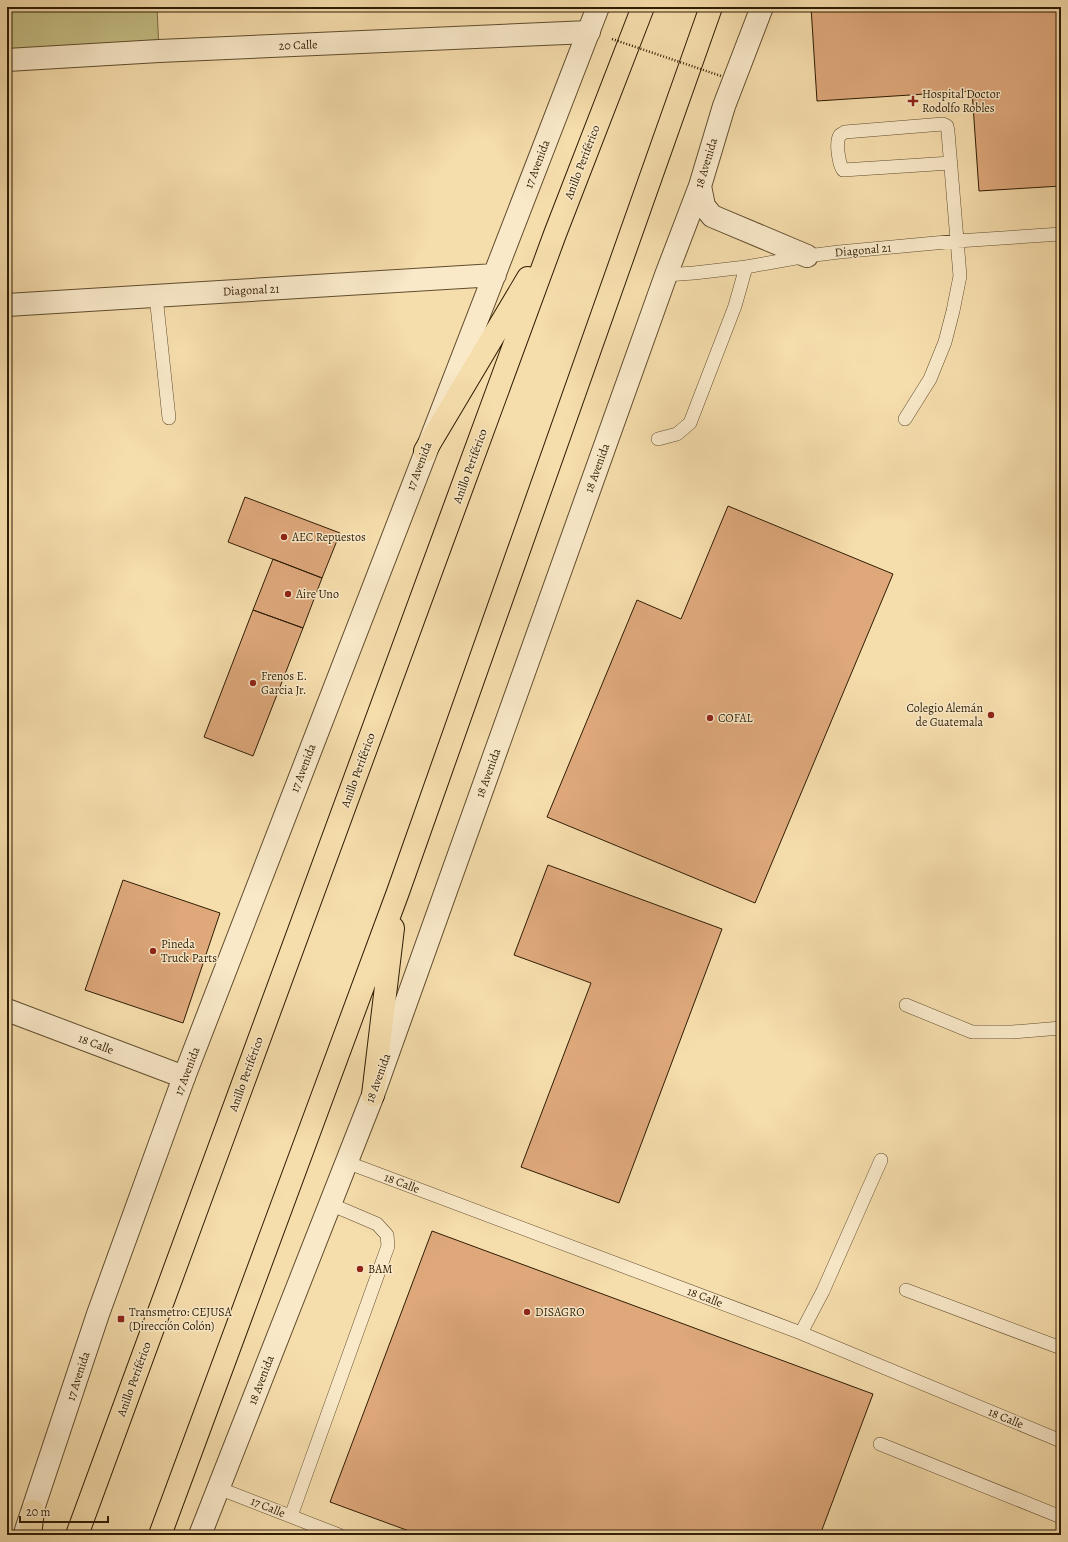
<svg xmlns="http://www.w3.org/2000/svg" width="1068" height="1542" viewBox="0 0 1068 1542" font-family="Alegreya,serif">
	<style>
		.green { fill: #c4be84; stroke: #796e44 }
		.building { fill: #dea87b; stroke: #2e1d04 }
		.lines { fill: none; stroke-linecap: round; stroke-linejoin: round }
		.service-casing { stroke: #604d2e; stroke-width: 14 }
		.minor-casing { stroke: #604d2e; stroke-width: 24 }
		.tertiary-casing { stroke: #604d2e; stroke-width: 24 }
		.trunk-casing { stroke: #2e1d04; stroke-width: 24 }
		.service { stroke: #f9e9c9; stroke-width: 13 }
		.minor { stroke: #f9e9c9; stroke-width: 22 }
		.tertiary { stroke: #f9e9c9; stroke-width: 22 }
		.trunk { stroke: #f6ddac; stroke-width: 22 }
		.path-bridge { stroke: #2e1d04; stroke-width: 2.5; stroke-dasharray: 1 2; stroke-linecap: butt }
		.poi-dot { fill: #8f2418; stroke: #f9e9c9; stroke-width: 1.5 }
		.labels { text-anchor: middle; dominant-baseline: central; stroke-width: 3; stroke-linejoin: round; paint-order: stroke }
		.street-label { font-size: 12px; fill: #2e1d04; stroke: #f9e9c9 }
		.poi-label { font-size: 12px; fill: #2e1d04; stroke: #f9e9c9; text-anchor: start }
	</style>
	<rect width="100%" height="100%" fill="#f6ddac"/>
	<filter id="stains"><feTurbulence type="fractalNoise" baseFrequency=".005" numOctaves="4"/><feColorMatrix values="0 0 0 0 .2 0 0 0 0 .09 0 0 0 0 .02 0 0 0 .5 -.17"/></filter>
	<radialGradient id="worn" r=".72"><stop offset=".6" stop-color="#630" stop-opacity="0"/><stop offset="1" stop-color="#630" stop-opacity=".3"/></radialGradient>
	<path class="green" d="M 7,7 L 157,7 L 159,51 L 7,60 Z"/>
	<path class="building" d="M 811,7 L 1061,7 L 1061,186 L 979,191 L 972,91 L 817,101 Z
		M 245,497 L 340,533 L 322,578 L 228,542 Z
		M 728,506 L 893,574 L 755,903 L 547,817 L 637,600 L 681,619 Z
		M 273,559 L 322,578 L 303,628 L 253,610 Z
		M 253,610 L 303,628 L 253,756 L 204,737 Z
		M 548,865 L 722,929 L 619,1203 L 521,1167 L 591,983 L 514,955 Z
		M 123,880 L 220,913 L 183,1023 L 85,990 Z
		M 432,1231 L 873,1394 L 820,1535 L 420,1535 L 330,1502 Z"/>
	<g class="lines">
		<defs>
			<path id="service" d="M 666,275 L 694,273 L 746,267 L 807,256 L 839,252 L 957,241 L 1061,234
				M 156,296 L 169,418
				M 905,419 L 930,379 L 945,342 L 953,311 L 960,276 L 948,132 L 947,126 L 943,124 L 845,132 C 844,133 841,134 840,135 C 835,142 839,164 843,170 L 951,163
				M 658,439 L 677,434 L 690,423 L 735,306 L 746,267
				M 906,1005 L 972,1032 L 1012,1032 L 1061,1028
				M 346,1162 L 801,1333 L 1061,1441
				M 906,1290 L 1061,1348
				M 801,1333 L 823,1291 L 881,1160
				M 880,1444 L 1061,1517
				M 218,1488 L 339,1535
				M 291,1516 L 388,1246 L 387,1235 L 377,1224 L 330,1204"/>
			<path id="minor" d="M 7,60 L 159,51 L 589,32
				M 7,1010 L 184,1077"/>
			<path id="tertiary" d="M 700,186 L 704,206 L 712,216 L 807,256
				M 7,305 L 495,275
				M 26,1530 L 98,1314 L 184,1077 L 598,7
				M 200,1535 L 373,1095 L 666,275 L 700,186 L 724,106 L 762,7"/>
			<path id="trunk" d="M 425,451 L 528,278
				M 373,1095 L 393,928
				M 30,1535 L 33,1511
				M 77,1535 L 555,234 L 643,7
				M 160,1535 L 398,892 L 711,7"/>
		</defs>
		<use href="#service" class="service-casing"/>
		<use href="#minor" class="minor-casing"/>
		<use href="#tertiary" class="tertiary-casing"/>
		<use href="#trunk" class="trunk-casing"/>
		<use href="#service" class="service"/>
		<use href="#minor" class="minor"/>
		<use href="#tertiary" class="tertiary"/>
		<use href="#trunk" class="trunk"/>
		<path class="path-bridge" d="M 612,39 L 721,76"/>
	</g>
	<g class="poi-dot">
		<path d="M911 95h4v4h4v4h-4v4h-4v-4h-4v-4h4z"/>
		<circle cx="284" cy="537" r="4"/>
		<circle cx="288" cy="594" r="4"/>
		<circle cx="253" cy="683" r="4"/>
		<circle cx="991" cy="715" r="4"/>
		<circle cx="710" cy="718" r="4"/>
		<circle cx="153" cy="951" r="4"/>
		<circle cx="360" cy="1269" r="4"/>
		<circle cx="527" cy="1312" r="4"/>
		<rect x="117" y="1315" width="8" height="8" rx="2"/>
	</g>
	<g class="labels">
		<g class="street-label">
			<text transform="translate(298 45) rotate(-2)">20 Calle</text>
			<text transform="translate(582 162) rotate(-69)">Anillo Periférico</text>
			<text transform="translate(706 163) rotate(-73)">18 Avenida</text>
			<text transform="translate(537 164) rotate(-69)">17 Avenida</text>
			<text transform="translate(863 250) rotate(-5)">Diagonal 21</text>
			<text transform="translate(251 290) rotate(-3)">Diagonal 21</text>
			<text transform="translate(419 466) rotate(-69)">17 Avenida</text>
			<text transform="translate(470 466) rotate(-70)">Anillo Periférico</text>
			<text transform="translate(597 468) rotate(-70)">18 Avenida</text>
			<text transform="translate(303 768) rotate(-69)">17 Avenida</text>
			<text transform="translate(358 770) rotate(-70)">Anillo Periférico</text>
			<text transform="translate(488 773) rotate(-70)">18 Avenida</text>
			<text transform="translate(96 1044) rotate(21)">18 Calle</text>
			<text transform="translate(187 1071) rotate(-69)">17 Avenida</text>
			<text transform="translate(246 1074) rotate(-70)">Anillo Periférico</text>
			<text transform="translate(378 1078) rotate(-70)">18 Avenida</text>
			<text transform="translate(402 1183) rotate(21)">18 Calle</text>
			<text transform="translate(705 1297) rotate(21)">18 Calle</text>
			<text transform="translate(78 1376) rotate(-72)">17 Avenida</text>
			<text transform="translate(134 1379) rotate(-70)">Anillo Periférico</text>
			<text transform="translate(261 1380) rotate(-69)">18 Avenida</text>
			<text transform="translate(1006 1418) rotate(22)">18 Calle</text>
			<text transform="translate(268 1507) rotate(22)">17 Calle</text>
		</g>
		<g class="poi-label">
			<text x="922" y="94">Hospital Doctor<tspan x="922" dy="14">Rodolfo Robles</tspan></text>
			<text x="292" y="537">AEC Repuestos</text>
			<text x="296" y="594">Aire Uno</text>
			<text x="261" y="676">Frenos E.<tspan x="261" dy="14">Garcia Jr.</tspan></text>
			<text x="983" y="708" text-anchor="end">Colegio Alemán<tspan x="983" dy="14">de Guatemala</tspan></text>
			<text x="718" y="718">COFAL</text>
			<text x="161" y="944">Pineda<tspan x="161" dy="14">Truck Parts</tspan></text>
			<text x="368" y="1269">BAM</text>
			<text x="129" y="1312">Transmetro: CEJUSA<tspan x="129" dy="14">(Dirección Colón)</tspan></text>
			<text x="535" y="1312">DISAGRO</text>
		</g>
	</g>
	<rect width="1068" height="1542" fill="none" stroke="#f6ddac" stroke-width="24"/>
	<rect x="8" y="8" width="1052" height="1526" fill="none" stroke="#2e1d04" stroke-width="2"/>
	<rect x="12" y="12" width="1044" height="1518" fill="none" stroke="#2e1d04"/>
	<path d="M20 1516v6h88v-6" fill="none" stroke="#2e1d04" stroke-width="2"/>
	<text x="26" y="1516" font-size="12" fill="#2e1d04" stroke="#f9e9c9" stroke-width="3" paint-order="stroke">20 m</text>
	<rect width="100%" height="100%" filter="url(#stains)"/>
	<rect width="100%" height="100%" fill="url(#worn)"/>
</svg>
